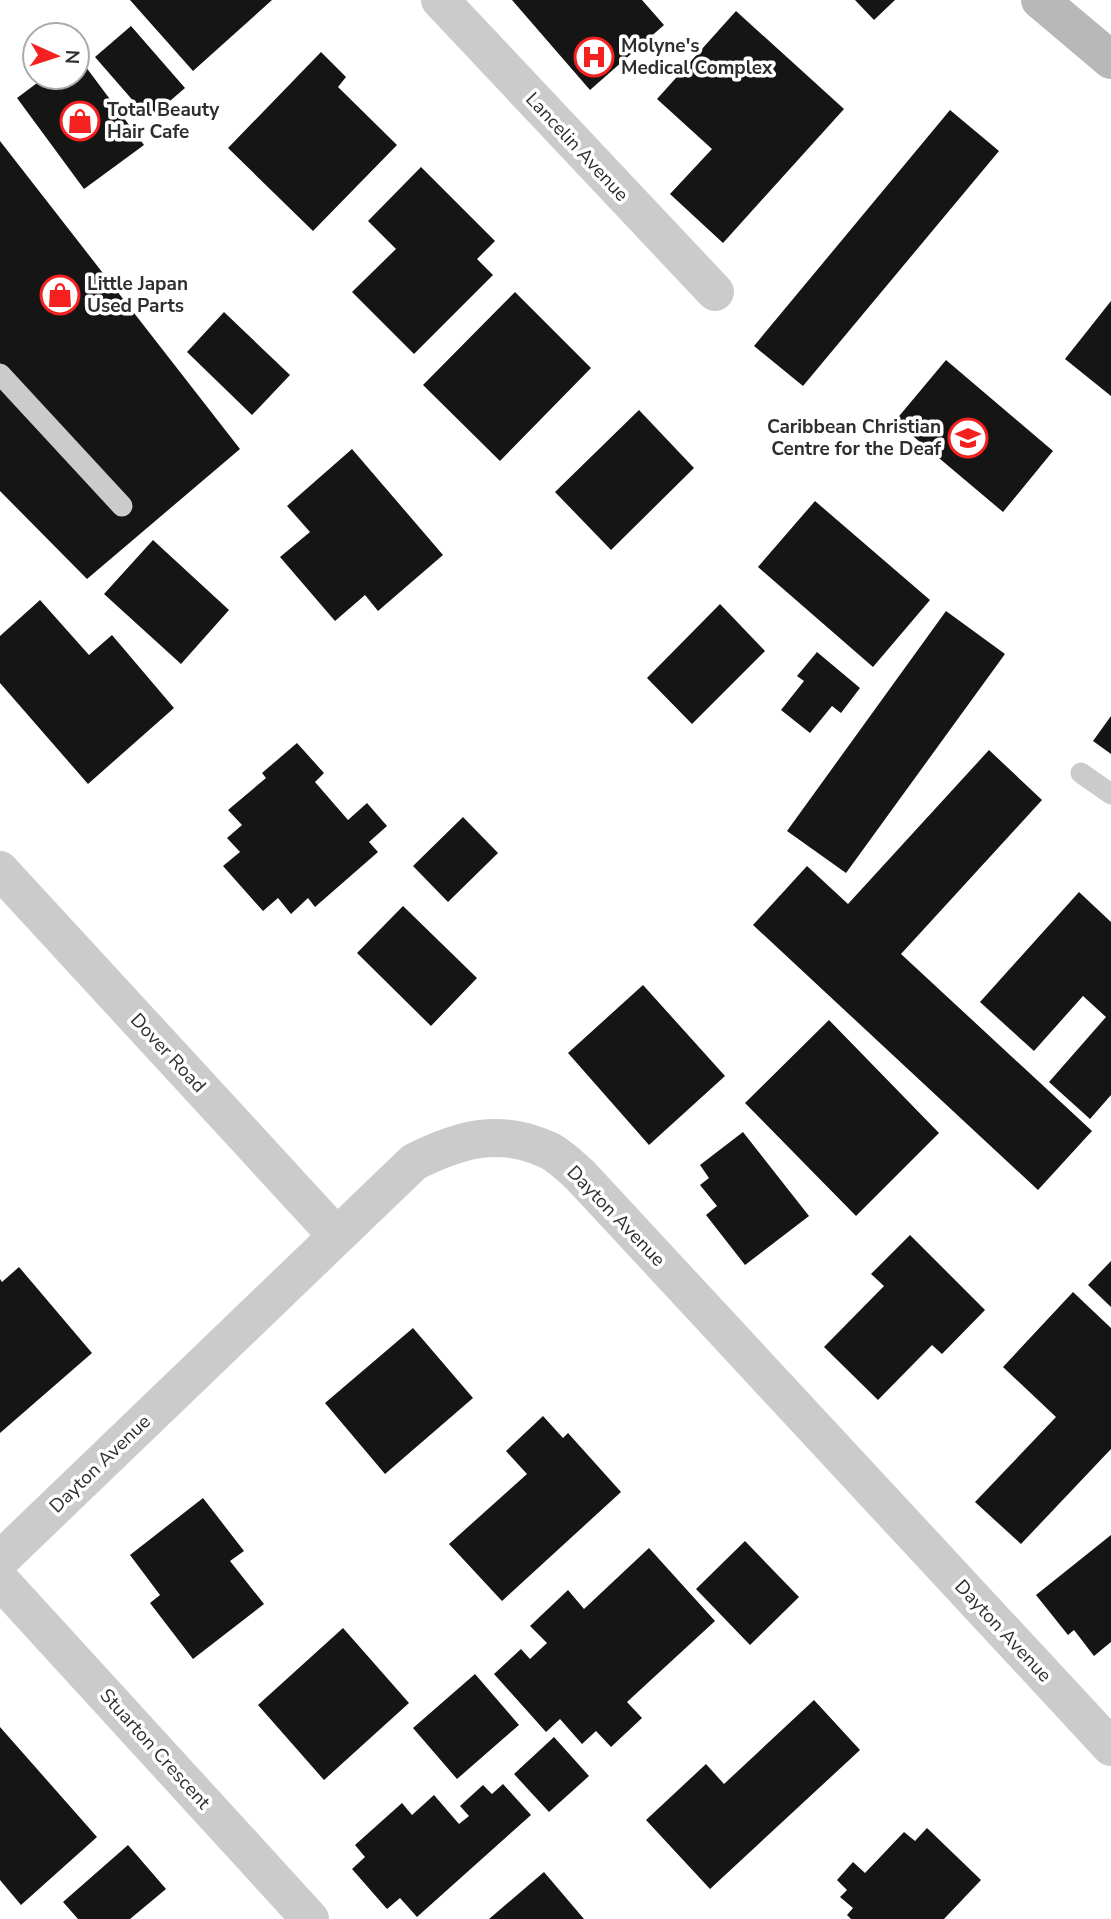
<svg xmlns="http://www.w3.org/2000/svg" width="1111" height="1919" viewBox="0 0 1111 1919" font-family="'Nunito Sans',sans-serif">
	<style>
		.building { fill: #151515 }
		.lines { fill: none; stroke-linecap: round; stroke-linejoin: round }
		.service { stroke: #cbcbcb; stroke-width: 21 }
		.minor { stroke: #cbcbcb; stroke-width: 38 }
		.secondary { stroke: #b8b8b8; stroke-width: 38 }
		.labels { text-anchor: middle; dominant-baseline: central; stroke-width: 7; stroke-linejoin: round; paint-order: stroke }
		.poi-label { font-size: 19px; font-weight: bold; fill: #2e2e2e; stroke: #fff; text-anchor: start }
		.street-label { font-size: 19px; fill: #2e2e2e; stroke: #fff }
	</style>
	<rect width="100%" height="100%" fill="#fff"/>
	<path class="building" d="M 130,0 L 272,0 L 193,71 Z
		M 512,0 L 642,0 L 664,25 L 590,90 Z
		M 855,0 L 895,0 L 874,20 Z
		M 736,11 L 844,109 L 723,243 L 670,194 L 712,149 L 657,99 Z
		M 131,26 L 185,88 L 149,119 L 95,57 Z
		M 321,52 L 346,77 L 338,87 L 397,145 L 313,231 L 228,148 Z
		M 77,55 L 144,145 L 84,189 L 17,98 L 45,77 L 77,77 Z
		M 950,110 L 999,151 L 803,386 L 754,346 Z
		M 0,141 L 240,449 L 87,579 L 0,491 Z
		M 421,167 L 495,241 L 477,259 L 493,275 L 414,354 L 352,292 L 396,249 L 368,221 Z
		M 515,292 L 591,368 L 500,461 L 423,385 Z
		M 1111,301 L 1111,396 L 1065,359 Z
		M 224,312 L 290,375 L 252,415 L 187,352 Z
		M 946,360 L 1053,451 L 1003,512 L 895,421 Z
		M 639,410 L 694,468 L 611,550 L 555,492 Z
		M 352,449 L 443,555 L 378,611 L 365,595 L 335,621 L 280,557 L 310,532 L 287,506 Z
		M 815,501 L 930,600 L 873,667 L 758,567 Z
		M 153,540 L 229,610 L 181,664 L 104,594 Z
		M 40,600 L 89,655 L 112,635 L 174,708 L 88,784 L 0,683 L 0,636 Z
		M 720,604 L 765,651 L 692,724 L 647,678 Z
		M 946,611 L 1005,654 L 846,873 L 787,831 Z
		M 817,652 L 860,688 L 841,713 L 832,706 L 810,733 L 781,710 L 804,681 L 797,676 Z
		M 1111,716 L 1111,754 L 1093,741 Z
		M 297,743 L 324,773 L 315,782 L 348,820 L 367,803 L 387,826 L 369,842 L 378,852 L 315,907 L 308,898 L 291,914 L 278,898 L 263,911 L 223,866 L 240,852 L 227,838 L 242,825 L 228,810 L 266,778 L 262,773 Z
		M 989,750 L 1042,800 L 901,954 L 1092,1131 L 1038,1190 L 753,925 L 807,866 L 848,904 Z
		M 463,817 L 498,853 L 448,902 L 413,866 Z
		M 1079,892 L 1111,922 L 1111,1095 L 1090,1119 L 1049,1082 L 1106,1017 L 1083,996 L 1034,1051 L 980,1002 Z
		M 403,906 L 477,978 L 431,1026 L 357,953 Z
		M 643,985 L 725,1076 L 649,1145 L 568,1053 Z
		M 829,1020 L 939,1133 L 856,1216 L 745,1103 Z
		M 743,1132 L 809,1216 L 745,1265 L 706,1215 L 717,1206 L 700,1185 L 709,1178 L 700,1165 Z
		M 910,1235 L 985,1310 L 942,1354 L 932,1345 L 878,1400 L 824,1347 L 884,1286 L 871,1274 Z
		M 1111,1261 L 1111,1307 L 1088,1285 Z
		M 19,1267 L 92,1353 L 0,1433 L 0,1279 L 2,1282 Z
		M 1073,1292 L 1111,1328 L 1111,1449 L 1021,1544 L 975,1502 L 1056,1417 L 1003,1367 Z
		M 413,1328 L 473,1398 L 385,1474 L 325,1403 Z
		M 543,1416 L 563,1438 L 568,1433 L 621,1492 L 502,1601 L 449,1544 L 527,1474 L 506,1451 Z
		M 203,1498 L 244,1551 L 230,1561 L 264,1604 L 193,1659 L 150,1603 L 160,1595 L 130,1555 Z
		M 1111,1535 L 1111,1642 L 1094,1656 L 1074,1630 L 1068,1635 L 1036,1595 Z
		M 745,1541 L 799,1597 L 750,1645 L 696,1589 Z
		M 649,1548 L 715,1621 L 627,1702 L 642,1718 L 611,1747 L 596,1731 L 582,1744 L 560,1719 L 546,1732 L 494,1674 L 521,1649 L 530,1659 L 547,1643 L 530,1626 L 568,1590 L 584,1609 Z
		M 343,1628 L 409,1703 L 324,1780 L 258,1705 Z
		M 475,1674 L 519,1725 L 457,1779 L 413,1728 Z
		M 814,1700 L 860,1750 L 710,1889 L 646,1820 L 706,1764 L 724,1784 Z
		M 0,1727 L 97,1837 L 21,1905 L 0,1880 Z
		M 554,1737 L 589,1776 L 549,1812 L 514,1774 Z
		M 503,1784 L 531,1815 L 417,1917 L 400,1898 L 387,1909 L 352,1869 L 365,1857 L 355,1845 L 402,1803 L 412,1815 L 434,1795 L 459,1824 L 469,1816 L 460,1806 L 483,1785 L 492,1794 Z
		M 927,1828 L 981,1880 L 944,1919 L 851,1919 L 847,1915 L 853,1908 L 840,1897 L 847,1890 L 837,1880 L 853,1862 L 865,1873 L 904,1832 L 915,1841 Z
		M 128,1845 L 166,1889 L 130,1919 L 78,1919 L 63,1902 Z
		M 544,1872 L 584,1919 L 489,1919 Z"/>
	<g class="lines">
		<path class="service" d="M 0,374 L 122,506
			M 1081,773 L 1111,794"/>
		<path class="minor" d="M 440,0 L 715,292
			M 0,870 L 337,1236
			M 0,1560 L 414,1162 C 460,1139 500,1127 550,1151 C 561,1157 571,1167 580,1175 L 1111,1747
			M 0,1580 L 310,1919"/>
		<path class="secondary" d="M 1040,0 L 1111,60"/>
	</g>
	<defs>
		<symbol id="hospital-ring" viewBox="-11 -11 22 22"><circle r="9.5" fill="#fff" stroke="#f52120" stroke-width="1.5"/><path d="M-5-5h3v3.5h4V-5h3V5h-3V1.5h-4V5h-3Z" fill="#f52120"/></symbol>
		<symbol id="shop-ring" viewBox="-11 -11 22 22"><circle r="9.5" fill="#fff" stroke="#f52120" stroke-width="1.5"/><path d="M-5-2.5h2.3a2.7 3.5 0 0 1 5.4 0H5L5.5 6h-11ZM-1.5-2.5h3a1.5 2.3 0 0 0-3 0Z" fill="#f52120"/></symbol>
		<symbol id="school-ring" viewBox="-11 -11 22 22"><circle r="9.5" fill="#fff" stroke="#f52120" stroke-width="1.5"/><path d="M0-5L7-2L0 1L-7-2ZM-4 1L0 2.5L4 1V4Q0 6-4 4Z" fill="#f52120"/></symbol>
	</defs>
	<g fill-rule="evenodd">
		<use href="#hospital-ring" x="572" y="35" width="44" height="44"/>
		<use href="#shop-ring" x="58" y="99" width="44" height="44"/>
		<use href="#shop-ring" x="38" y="273" width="44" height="44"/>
		<use href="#school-ring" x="946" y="416" width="44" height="44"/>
	</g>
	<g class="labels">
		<g class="poi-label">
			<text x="621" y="46">Molyne's<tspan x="621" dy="22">Medical Complex</tspan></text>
			<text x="107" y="110">Total Beauty<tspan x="107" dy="22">Hair Cafe</tspan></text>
			<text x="87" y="284">Little Japan<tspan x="87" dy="22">Used Parts</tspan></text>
			<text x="941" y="427" text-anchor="end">Caribbean Christian<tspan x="941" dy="22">Centre for the Deaf</tspan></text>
		</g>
		<g class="street-label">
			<text transform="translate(577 147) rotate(47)">Lancelin Avenue</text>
			<text transform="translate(168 1053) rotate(47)">Dover Road</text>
			<text transform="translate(616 1216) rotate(46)">Dayton Avenue</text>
			<text transform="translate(100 1464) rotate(-44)">Dayton Avenue</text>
			<text transform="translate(1003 1631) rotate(47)">Dayton Avenue</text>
			<text transform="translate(155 1749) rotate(48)">Stuarton Crescent</text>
		</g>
	</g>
	<g transform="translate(56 56) rotate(93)"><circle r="33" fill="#ffffff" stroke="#ababab" stroke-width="2"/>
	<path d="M0-5L12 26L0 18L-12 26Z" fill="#f52120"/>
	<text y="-10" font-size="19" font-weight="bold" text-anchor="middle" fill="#2e2e2e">N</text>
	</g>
</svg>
